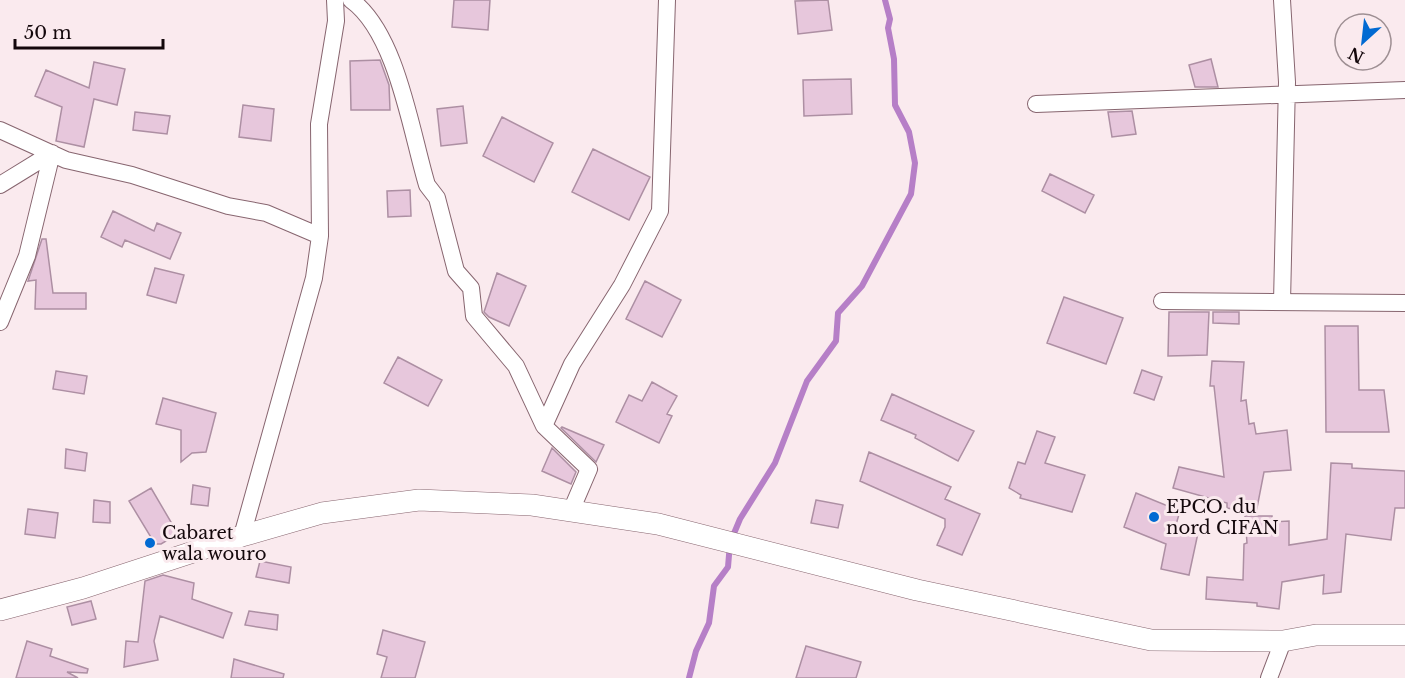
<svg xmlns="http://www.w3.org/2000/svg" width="1405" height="678" viewBox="0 0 1405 678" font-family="'Libre Baskerville',serif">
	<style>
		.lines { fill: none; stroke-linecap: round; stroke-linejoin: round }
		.stream { stroke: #b67fc7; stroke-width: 6 }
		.building { fill: #e7c7dc; stroke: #ad8fa3; stroke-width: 1.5 }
		.minor-casing { stroke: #87656f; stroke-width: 18 }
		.tertiary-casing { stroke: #87656f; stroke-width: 22 }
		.minor { stroke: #fff; stroke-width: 16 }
		.tertiary { stroke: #fff; stroke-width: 21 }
		.poi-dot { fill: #016ad2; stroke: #faeaee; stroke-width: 2 }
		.labels { text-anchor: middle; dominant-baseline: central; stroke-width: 6; stroke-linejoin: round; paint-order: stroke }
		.poi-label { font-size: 18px; fill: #13070b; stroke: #faeaee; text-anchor: start }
	</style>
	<rect width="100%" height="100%" fill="#faeaee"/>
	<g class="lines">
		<path class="stream" d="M 689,678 L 696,651 L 709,623 L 714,586 L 728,567 L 730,543 L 740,519 L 775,463 L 807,381 L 836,341 L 838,313 L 862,286 L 911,194 L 915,163 L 909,132 L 895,105 L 894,59 L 888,28 L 890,19 L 885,0"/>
	</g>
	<path class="building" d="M 454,0 L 490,0 L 488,30 L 452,27 Z
		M 828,0 L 832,30 L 798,34 L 795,1 Z
		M 1211,59 L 1218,87 L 1195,87 L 1189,65 Z
		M 380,60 L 389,85 L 390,110 L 351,110 L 350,61 Z
		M 94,62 L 125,69 L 117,105 L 94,99 L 84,147 L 56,141 L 62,107 L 35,96 L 46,70 L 89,88 Z
		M 851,79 L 852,114 L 804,116 L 803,80 Z
		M 243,105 L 274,109 L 271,141 L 239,137 Z
		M 463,106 L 467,143 L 441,146 L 437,109 Z
		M 1132,111 L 1136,134 L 1112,137 L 1108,112 Z
		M 135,112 L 170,116 L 167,134 L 133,130 Z
		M 502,117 L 553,143 L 534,182 L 483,156 Z
		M 593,149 L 650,177 L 629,220 L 572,192 Z
		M 1050,174 L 1094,195 L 1085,213 L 1042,191 Z
		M 410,190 L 411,216 L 388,217 L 387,191 Z
		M 113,211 L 154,231 L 157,223 L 181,233 L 170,259 L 125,240 L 122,247 L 101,237 Z
		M 42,239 L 46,239 L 53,293 L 86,293 L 86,309 L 35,309 L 36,280 L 28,281 Z
		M 155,268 L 184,275 L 176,303 L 147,295 Z
		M 497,273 L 526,286 L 509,326 L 489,317 L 484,312 Z
		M 645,281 L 681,300 L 662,337 L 626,319 Z
		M 1064,297 L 1123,318 L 1106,364 L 1047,343 Z
		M 1169,312 L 1209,312 L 1207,355 L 1168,356 Z
		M 1213,312 L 1239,312 L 1239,324 L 1213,323 Z
		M 1325,326 L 1358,326 L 1359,390 L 1384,390 L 1389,432 L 1326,432 Z
		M 398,357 L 442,380 L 428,406 L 384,383 Z
		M 1212,361 L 1244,362 L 1241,401 L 1246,400 L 1249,424 L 1254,423 L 1256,434 L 1287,430 L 1291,470 L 1264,472 L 1256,513 L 1227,508 L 1227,503 L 1173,488 L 1179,467 L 1224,477 L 1214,386 L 1210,386 Z
		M 1142,370 L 1162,377 L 1154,400 L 1134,393 Z
		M 56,371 L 87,376 L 84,394 L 53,389 Z
		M 652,382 L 677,396 L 667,414 L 672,416 L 659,443 L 616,422 L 629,395 L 642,401 Z
		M 892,394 L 974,431 L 958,461 L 915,438 L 916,435 L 881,420 Z
		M 163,398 L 216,413 L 206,452 L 192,453 L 181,462 L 181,430 L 156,424 Z
		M 562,427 L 604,445 L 596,462 L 561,428 Z
		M 1037,431 L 1055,437 L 1045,463 L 1085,475 L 1072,512 L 1020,498 L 1021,495 L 1009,488 L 1018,462 L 1025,464 Z
		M 552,448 L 576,472 L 571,484 L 542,471 Z
		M 66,449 L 87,453 L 85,471 L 65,468 Z
		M 869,452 L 951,487 L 945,499 L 980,514 L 962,555 L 937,545 L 945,527 L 945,519 L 860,481 Z
		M 1331,463 L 1352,464 L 1352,468 L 1405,471 L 1405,508 L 1395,508 L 1391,540 L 1346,534 L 1341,592 L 1323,594 L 1324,575 L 1282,582 L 1279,609 L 1257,606 L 1257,603 L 1206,599 L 1207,577 L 1243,580 L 1244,544 L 1247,543 L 1245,516 L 1272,516 L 1272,522 L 1289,521 L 1289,545 L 1327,539 Z
		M 193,485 L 210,488 L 208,506 L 191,504 Z
		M 151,488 L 178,534 L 161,544 L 155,544 L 129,501 Z
		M 1136,493 L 1180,511 L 1175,528 L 1198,533 L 1189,575 L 1161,569 L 1166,544 L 1124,527 Z
		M 94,500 L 110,502 L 110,523 L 93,522 Z
		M 816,500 L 843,505 L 838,528 L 811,523 Z
		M 28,509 L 58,513 L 55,538 L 25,534 Z
		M 260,561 L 291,567 L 289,583 L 256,577 Z
		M 163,575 L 194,583 L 192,599 L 232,613 L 223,638 L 160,616 L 154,641 L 158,660 L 124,667 L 126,641 L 138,642 L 145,581 Z
		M 91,601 L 96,619 L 72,625 L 67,607 Z
		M 249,611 L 278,615 L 277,630 L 245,625 Z
		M 383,630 L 425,642 L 415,678 L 381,678 L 387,657 L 377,654 Z
		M 27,641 L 52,649 L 50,656 L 88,669 L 87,673 L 67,672 L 78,678 L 16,678 Z
		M 806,646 L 861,662 L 856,678 L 796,678 Z
		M 234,659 L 284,674 L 283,678 L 231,678 Z"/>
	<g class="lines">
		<defs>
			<path id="minor" d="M 351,0 C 397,33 411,132 427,185 L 437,198 L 456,271 L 471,288 L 474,316 L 516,366 L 544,426
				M 1036,104 L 1405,90
				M 0,130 L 66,160 L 132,175 L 228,206 L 266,213 L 320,236
				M 0,185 L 52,153 L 27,256 L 0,322
				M 1162,301 L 1405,303
				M 1282,302 L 1287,82 L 1282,0
				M 571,511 L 589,469 L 544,426 L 572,364 L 622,285 L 660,211 L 667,0
				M 242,536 L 314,278 L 320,236 L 319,124 L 336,21 L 335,0
				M 1269,678 L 1283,641"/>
			<path id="tertiary" d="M 0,610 L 83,588 L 242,536 L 322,513 L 419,500 L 532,505 L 658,524 L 917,590 L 1151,640 L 1283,641 L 1316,635 L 1405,635"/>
		</defs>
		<use href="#minor" class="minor-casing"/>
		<use href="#tertiary" class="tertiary-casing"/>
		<use href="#minor" class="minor"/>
		<use href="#tertiary" class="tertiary"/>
	</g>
	<g class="poi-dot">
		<circle cx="1154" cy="517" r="6"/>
		<circle cx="150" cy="543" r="6"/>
	</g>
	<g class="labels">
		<g class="poi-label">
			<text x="1166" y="507">EPCO. du<tspan x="1166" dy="21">nord CIFAN</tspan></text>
			<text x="162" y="533">Cabaret<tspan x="162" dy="21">wala wouro</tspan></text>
		</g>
	</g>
	<g transform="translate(1363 42) rotate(207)"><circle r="28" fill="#faeaee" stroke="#9e8f93" stroke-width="1.5"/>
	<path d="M0-4.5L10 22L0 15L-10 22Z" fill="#016ad2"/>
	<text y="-9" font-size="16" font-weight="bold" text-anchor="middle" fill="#13070b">N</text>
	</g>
	<path d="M15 39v9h148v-9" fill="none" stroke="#13070b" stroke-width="3"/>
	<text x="24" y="39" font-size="18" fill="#13070b" stroke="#faeaee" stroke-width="4.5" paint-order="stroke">50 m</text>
</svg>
